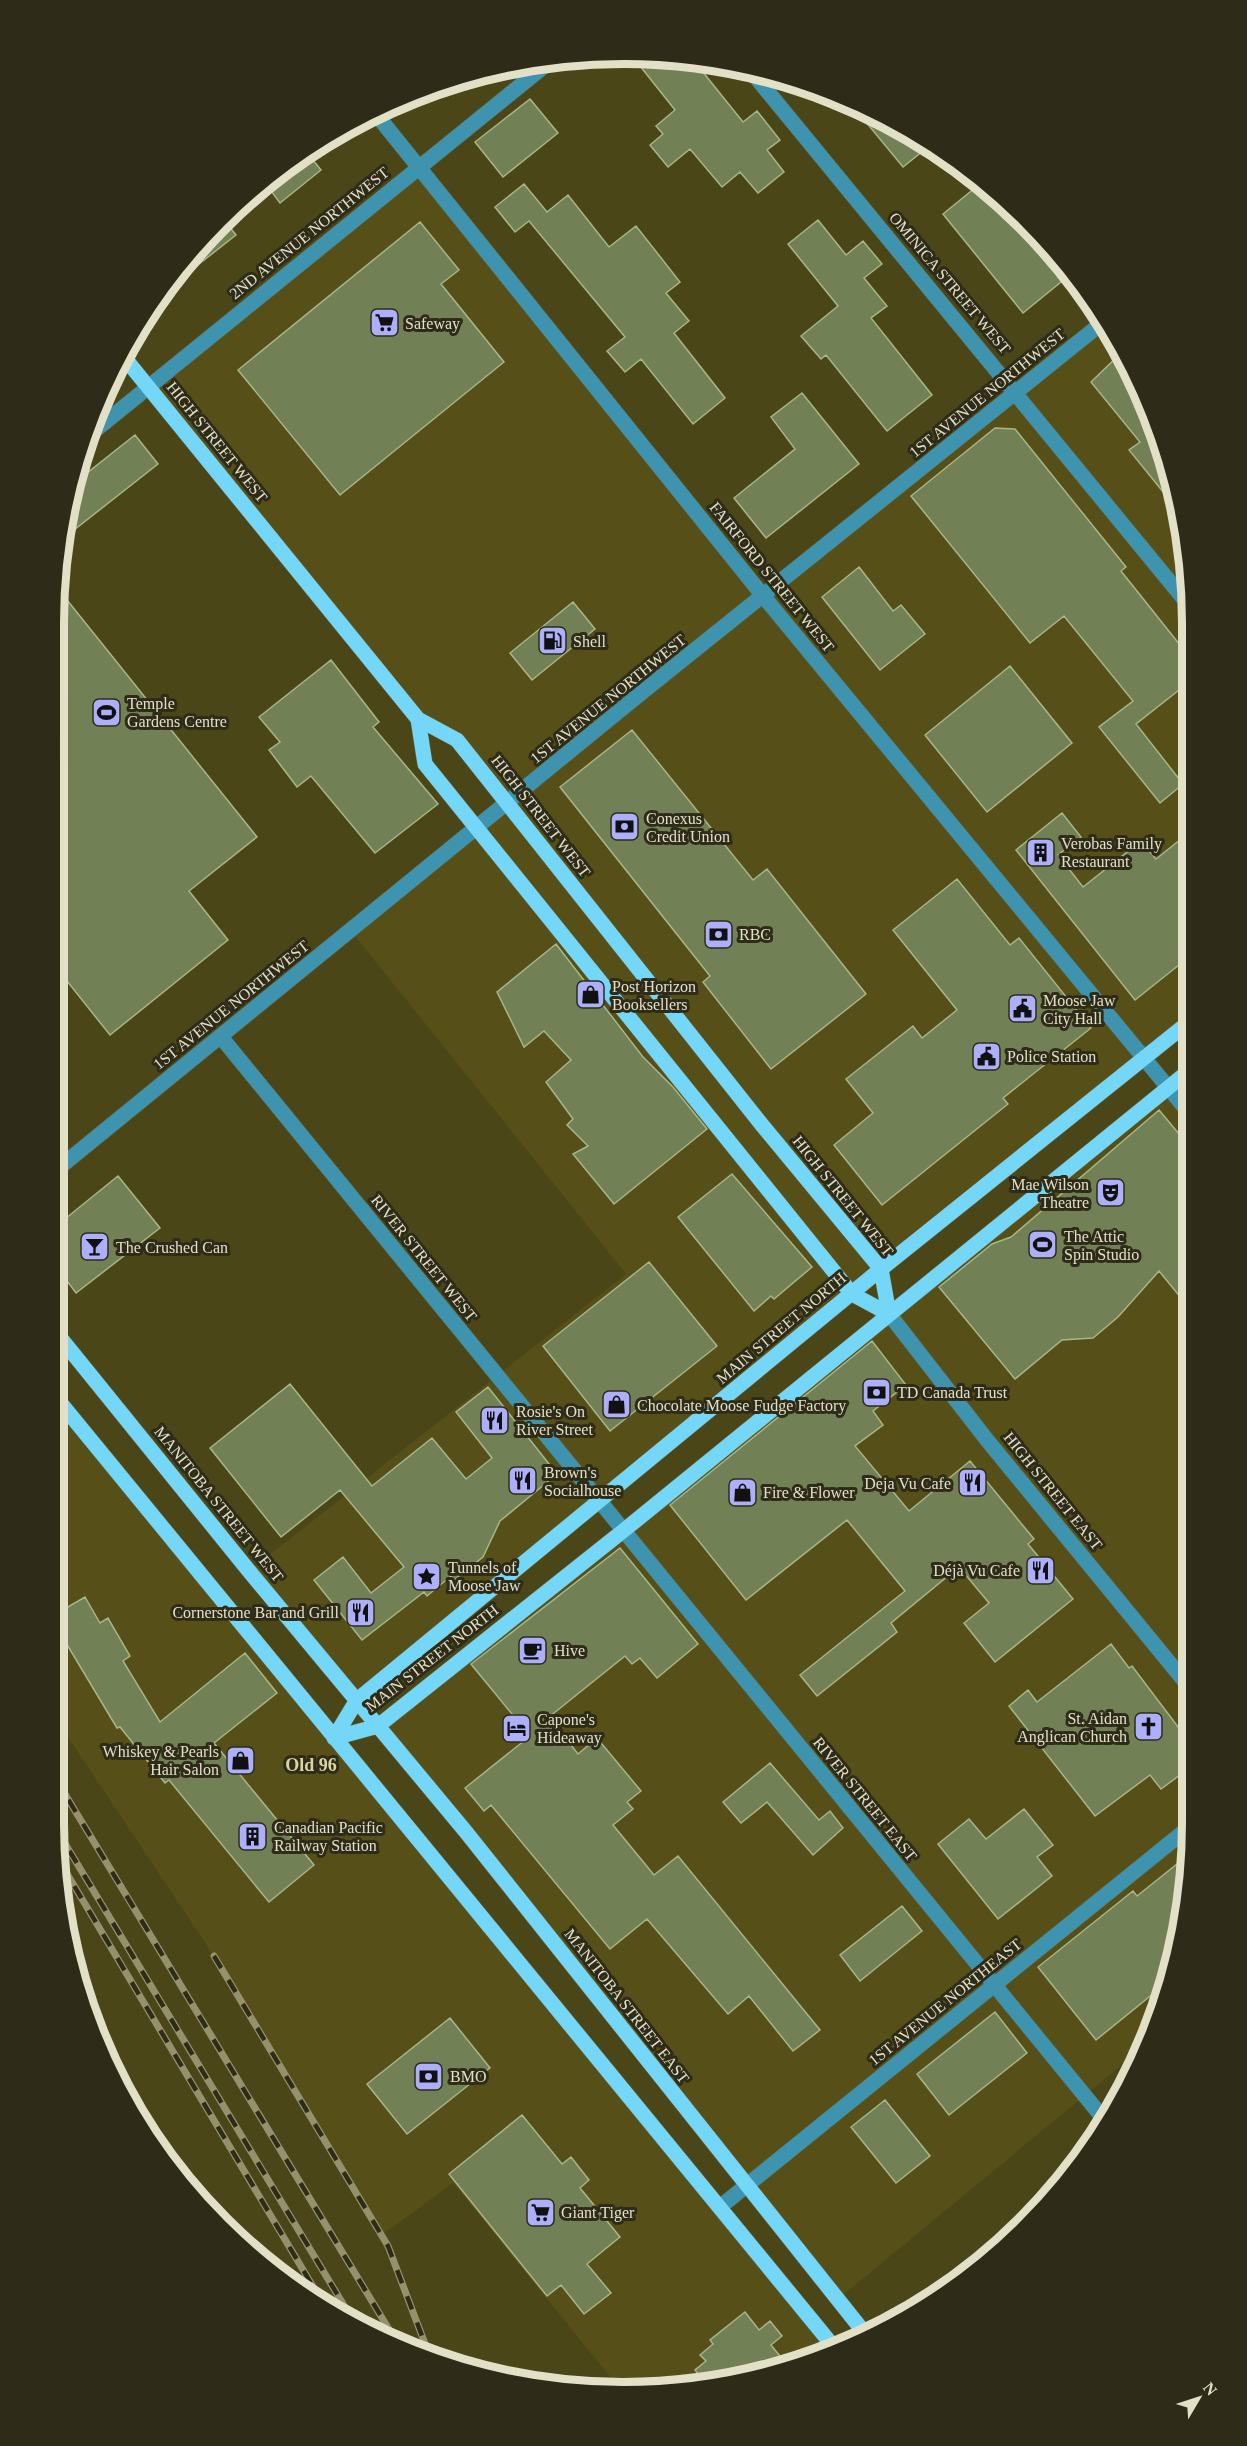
<svg xmlns="http://www.w3.org/2000/svg" width="1247" height="2446" viewBox="0 0 1247 2446" font-family="'Times New Roman',serif">
	<style>
		.built { fill: #564f17 }
		.building { fill: #728055; stroke: #a7b688; stroke-width: 1.5 }
		.lines { fill: none; stroke-linecap: round; stroke-linejoin: round }
		.minor-casing { stroke: #666238; stroke-width: 16 }
		.major-casing { stroke: #666238; stroke-width: 16 }
		.minor { stroke: #3e93af; stroke-width: 15 }
		.major { stroke: #75d7f8; stroke-width: 15 }
		.rail-casing { stroke: #95916d; stroke-width: 7 }
		.rail { stroke: #2e2c18; stroke-width: 4.5; stroke-dasharray: 14; stroke-linecap: butt }
		.labels { text-anchor: middle; dominant-baseline: central; stroke-width: 6; stroke-linejoin: round; paint-order: stroke }
		.street-label { font-size: 16px; fill: #e3e0c8; stroke: #2e2c18 }
		.poi-label { font-size: 16px; fill: #e3e0c8; stroke: #2e2c18; text-anchor: start }
		.neighbourhood-label { font-size: 18px; font-weight: bold; fill: #d9d4a3; stroke: #2e2c18 }
		.rim { fill: none; stroke: #e3e0c8; stroke-width: 8 }
	</style>
	<rect width="100%" height="100%" fill="#4b4618"/>
	<path class="built" d="M 419,167 L 764,597 L 1102,323 L 1150,406 L 1188,549 L 1189,1022 L 357,1700 L 249,1571 L 626,1274 L 351,931 L 508,804 L 457,740 L 418,719 L 149,387 Z
		M 1190,1070 L 1192,1859 L 1174,1970 L 1145,2046 L 838,2299 L 378,1726 Z
		M 54,1395 L 833,2346 L 697,2387 L 616,2384 L 453,2183 L 382,2235 L 214,1956 L 54,1716 Z"/>
	<path class="building" d="M 661,55 L 694,61 L 743,122 L 757,111 L 780,140 L 767,150 L 784,172 L 758,193 L 740,172 L 722,187 L 690,149 L 668,167 L 650,145 L 663,134 L 656,126 L 675,110 L 632,56 Z
		M 530,99 L 558,133 L 503,177 L 475,142 Z
		M 851,104 L 875,113 L 929,146 L 903,167 Z
		M 307,153 L 321,170 L 280,203 L 265,183 Z
		M 981,183 L 1072,273 L 1023,313 L 943,214 Z
		M 524,184 L 547,212 L 568,195 L 609,247 L 636,226 L 680,282 L 666,293 L 689,321 L 674,333 L 725,398 L 693,424 L 641,359 L 625,372 L 607,351 L 625,337 L 529,221 L 515,232 L 495,207 Z
		M 224,220 L 236,235 L 194,268 L 187,260 Z
		M 818,220 L 846,255 L 863,241 L 882,264 L 864,278 L 887,306 L 871,318 L 932,395 L 887,431 L 826,355 L 821,359 L 801,336 L 838,306 L 788,244 Z
		M 420,222 L 459,270 L 441,284 L 504,362 L 340,495 L 238,370 Z
		M 1120,354 L 1150,406 L 1177,509 L 1129,450 L 1140,442 L 1091,382 Z
		M 802,393 L 859,464 L 766,538 L 734,498 L 795,449 L 771,417 Z
		M 995,428 L 1015,429 L 1126,567 L 1121,571 L 1188,655 L 1188,683 L 1136,724 L 1183,784 L 1160,803 L 1099,727 L 1133,701 L 1064,616 L 1030,643 L 911,496 Z
		M 135,435 L 158,464 L 74,530 L 66,521 L 72,485 Z
		M 859,567 L 893,611 L 901,605 L 925,634 L 880,670 L 822,597 Z
		M 55,585 L 257,837 L 189,891 L 228,940 L 110,1035 L 55,966 Z
		M 573,602 L 595,629 L 532,680 L 510,653 Z
		M 331,660 L 379,722 L 373,727 L 438,804 L 375,853 L 311,776 L 297,787 L 269,750 L 280,742 L 259,717 Z
		M 1010,666 L 1072,743 L 987,812 L 925,735 Z
		M 632,730 L 753,880 L 767,869 L 866,994 L 771,1069 L 703,982 L 710,976 L 560,787 Z
		M 1062,813 L 1081,837 L 1058,855 L 1083,887 L 1141,841 L 1156,859 L 1181,839 L 1189,849 L 1189,957 L 1135,1000 L 1016,850 Z
		M 957,879 L 1010,945 L 1019,938 L 1091,1028 L 1003,1098 L 1008,1104 L 882,1205 L 834,1145 L 873,1113 L 846,1079 L 913,1026 L 922,1038 L 957,1010 L 893,930 Z
		M 556,944 L 643,1057 L 673,1087 L 707,1129 L 614,1204 L 573,1154 L 588,1146 L 567,1125 L 573,1119 L 546,1082 L 571,1060 L 544,1031 L 524,1047 L 497,992 Z
		M 1159,1110 L 1190,1147 L 1190,1309 L 1159,1271 L 1118,1317 L 1093,1338 L 1062,1340 L 1015,1379 L 939,1287 L 992,1244 L 1011,1237 Z
		M 732,1174 L 812,1267 L 774,1299 L 771,1296 L 754,1311 L 678,1217 Z
		M 118,1176 L 160,1228 L 76,1293 L 55,1265 L 55,1227 Z
		M 649,1262 L 717,1346 L 610,1431 L 543,1346 Z
		M 872,1341 L 906,1385 L 873,1411 L 883,1425 L 855,1446 L 909,1511 L 970,1461 L 1034,1539 L 1028,1544 L 1073,1599 L 995,1662 L 964,1623 L 989,1603 L 959,1567 L 891,1623 L 897,1632 L 817,1696 L 800,1675 L 905,1591 L 847,1520 L 746,1600 L 670,1505 Z
		M 290,1384 L 372,1486 L 432,1438 L 466,1479 L 492,1458 L 456,1412 L 488,1387 L 557,1474 L 500,1521 L 483,1557 L 454,1580 L 451,1576 L 427,1596 L 424,1592 L 362,1640 L 314,1580 L 343,1557 L 371,1593 L 404,1567 L 340,1490 L 281,1537 L 210,1448 Z
		M 620,1548 L 698,1644 L 657,1678 L 640,1658 L 632,1664 L 625,1656 L 549,1717 L 578,1754 L 597,1738 L 641,1791 L 627,1802 L 633,1809 L 613,1825 L 654,1875 L 678,1856 L 820,2030 L 793,2051 L 749,1996 L 728,2014 L 647,1919 L 610,1949 L 491,1805 L 484,1811 L 465,1788 L 530,1736 L 471,1664 Z
		M 85,1597 L 100,1623 L 108,1618 L 130,1656 L 123,1661 L 160,1722 L 245,1653 L 277,1693 L 214,1743 L 314,1865 L 269,1902 L 169,1780 L 165,1783 L 120,1727 L 117,1728 L 54,1623 L 54,1615 Z
		M 1111,1644 L 1129,1668 L 1132,1666 L 1191,1744 L 1192,1766 L 1161,1789 L 1150,1775 L 1095,1816 L 1009,1706 L 1028,1690 L 1037,1702 Z
		M 770,1763 L 819,1820 L 830,1811 L 843,1828 L 813,1855 L 767,1802 L 741,1823 L 723,1802 Z
		M 1024,1809 L 1053,1845 L 1037,1857 L 1052,1876 L 998,1919 L 938,1844 L 969,1819 L 986,1839 Z
		M 1192,1852 L 1174,1970 L 1170,1980 L 1096,2040 L 1038,1967 L 1133,1891 L 1137,1896 Z
		M 902,1906 L 922,1931 L 860,1981 L 840,1955 Z
		M 995,2012 L 1027,2053 L 949,2115 L 917,2074 Z
		M 450,2018 L 490,2068 L 407,2134 L 367,2084 Z
		M 885,2100 L 930,2156 L 896,2183 L 851,2127 Z
		M 522,2115 L 562,2164 L 571,2157 L 589,2180 L 580,2188 L 620,2237 L 587,2264 L 611,2293 L 584,2314 L 561,2285 L 547,2296 L 449,2174 Z
		M 745,2312 L 759,2330 L 770,2321 L 782,2336 L 771,2345 L 784,2361 L 706,2385 L 695,2370 L 706,2361 L 700,2355 L 713,2344 L 710,2340 Z"/>
	<g class="lines">
		<defs>
			<path id="minor" d="M 750,70 L 1188,604
				M 376,114 L 764,597 L 1190,1114
				M 88,436 L 553,59
				M 221,1037 L 1103,2118
				M 55,1171 L 640,694 L 1102,323
				M 889,1314 L 987,1440 L 1191,1689
				M 720,2207 L 1192,1825"/>
			<path id="major" d="M 123,356 L 418,719 L 457,740 L 762,1125 L 881,1269 L 889,1314
				M 418,719 L 425,764 L 852,1294 L 889,1314
				M 54,1330 L 249,1571 L 466,1832 L 867,2336
				M 54,1395 L 833,2346
				M 334,1738 L 357,1700 L 881,1269 L 1189,1022
				M 334,1738 L 378,1726 L 623,1531 L 1190,1070"/>
		</defs>
		<use href="#minor" class="minor-casing"/>
		<use href="#major" class="major-casing"/>
		<use href="#minor" class="minor"/>
		<use href="#major" class="major"/>
		<defs>
			<path id="rail" d="M 54,1776 L 393,2336
				M 55,1827 L 354,2322
				M 60,1862 L 324,2305
				M 214,1956 L 388,2246 L 427,2349"/>
		</defs>
		<use href="#rail" class="rail-casing"/>
		<use href="#rail" class="rail"/>
	</g>
	<defs>
		<symbol id="supermarket-square" viewBox="-11 -11 22 22"><rect x="-9" y="-9" width="18" height="18" rx="4" fill="#adaffb" stroke="#2e2c18"/><path d="M-6-5.5h2.5l.6 2H6L4.5 2H-2.5L-4.4-4H-6ZM-1.5 3.2a1.3 1.3 0 1 0 .1 0ZM3 3.2a1.3 1.3 0 1 0 .1 0Z" fill="#111"/></symbol>
		<symbol id="fuel-square" viewBox="-11 -11 22 22"><rect x="-9" y="-9" width="18" height="18" rx="4" fill="#adaffb" stroke="#2e2c18"/><path d="M-5.5-6h7V0h2V4h1.3V-2.5L3-4.5l.8-.8L6-3V5H2.5V1h-1V6h-7ZM-4.2-4.7v3.2H.2V-4.7Z" fill="#111"/></symbol>
		<symbol id="stadium-square" viewBox="-11 -11 22 22"><rect x="-9" y="-9" width="18" height="18" rx="4" fill="#adaffb" stroke="#2e2c18"/><path d="M0-5a6.5 5 0 1 0 0 10a6.5 5 0 1 0 0-10ZM-3.5-1.8h7v3.6h-7Z" fill="#111"/></symbol>
		<symbol id="bank-square" viewBox="-11 -11 22 22"><rect x="-9" y="-9" width="18" height="18" rx="4" fill="#adaffb" stroke="#2e2c18"/><path d="M-6-4H6V4H-6ZM0-2.3a2.3 2.3 0 1 0 0 4.6a2.3 2.3 0 1 0 0-4.6Z" fill="#111"/></symbol>
		<symbol id="building-square" viewBox="-11 -11 22 22"><rect x="-9" y="-9" width="18" height="18" rx="4" fill="#adaffb" stroke="#2e2c18"/><path d="M-4-6H4V6H1V3H-1V6H-4ZM-2.5-4.3h1.7v1.8h-1.7ZM.8-4.3h1.7v1.8H.8ZM-2.5-1h1.7V.8h-1.7ZM.8-1h1.7V.8H.8Z" fill="#111"/></symbol>
		<symbol id="shop-square" viewBox="-11 -11 22 22"><rect x="-9" y="-9" width="18" height="18" rx="4" fill="#adaffb" stroke="#2e2c18"/><path d="M-5-2.5h2.3a2.7 3.5 0 0 1 5.4 0H5L5.5 6h-11ZM-1.5-2.5h3a1.5 2.3 0 0 0-3 0Z" fill="#111"/></symbol>
		<symbol id="civic-square" viewBox="-11 -11 22 22"><rect x="-9" y="-9" width="18" height="18" rx="4" fill="#adaffb" stroke="#2e2c18"/><path d="M-.6-6.5H3V-4.5H.6V-3L4-1V1h2V6H-6V1h2V-1L-.6-3ZM-1.2 2.5V6h2.4V2.5Z" fill="#111"/></symbol>
		<symbol id="theatre-square" viewBox="-11 -11 22 22"><rect x="-9" y="-9" width="18" height="18" rx="4" fill="#adaffb" stroke="#2e2c18"/><path d="M-5-5.5Q0-4 5-5.5V0Q5 5 0 6Q-5 5-5 0ZM-3.3-2.5H-1v1.5H-3.3ZM1-2.5H3.3v1.5H1ZM-2.8 1Q0 5.5 2.8 1Z" fill="#111"/></symbol>
		<symbol id="bar-square" viewBox="-11 -11 22 22"><rect x="-9" y="-9" width="18" height="18" rx="4" fill="#adaffb" stroke="#2e2c18"/><path d="M-6-5H6L.8 .8V4.5H3.5V6h-7V4.5H-.8V.8Z" fill="#111"/></symbol>
		<symbol id="restaurant-square" viewBox="-11 -11 22 22"><rect x="-9" y="-9" width="18" height="18" rx="4" fill="#adaffb" stroke="#2e2c18"/><path d="M-5-6h1v4h1v-4h1v4h1v-4h1v5L-1.5 .5V6h-2V.5L-5-1ZM5-6V6H3V1.5H1.5Q1.5-4 5-6Z" fill="#111"/></symbol>
		<symbol id="sight-square" viewBox="-11 -11 22 22"><rect x="-9" y="-9" width="18" height="18" rx="4" fill="#adaffb" stroke="#2e2c18"/><path d="M0-6L1.8-2.2L6-1.7L2.9 1.2L3.7 5.4L0 3.3L-3.7 5.4L-2.9 1.2L-6-1.7L-1.8-2.2Z" fill="#111"/></symbol>
		<symbol id="cafe-square" viewBox="-11 -11 22 22"><rect x="-9" y="-9" width="18" height="18" rx="4" fill="#adaffb" stroke="#2e2c18"/><path d="M-5.5-4.5H6V0H3Q3 3.5 0 3.5H-2.5Q-5.5 3.5-5.5 0ZM3-3.2v2h1.7v-2ZM-6 4.5H4V6H-6Z" fill="#111"/></symbol>
		<symbol id="church-square" viewBox="-11 -11 22 22"><rect x="-9" y="-9" width="18" height="18" rx="4" fill="#adaffb" stroke="#2e2c18"/><path d="M-1.2-6h2.4v3.5h3.3v2.4h-3.3V6h-2.4V-.1h-3.3v-2.4h3.3Z" fill="#111"/></symbol>
		<symbol id="hotel-square" viewBox="-11 -11 22 22"><rect x="-9" y="-9" width="18" height="18" rx="4" fill="#adaffb" stroke="#2e2c18"/><path d="M-6-4.5h1.5V1H6V5H4.5V3h-9V5H-6ZM-4 0a1.8 1.8 0 1 1 3.6 0ZM.5 0V-2.5h3Q6-2.5 6 0Z" fill="#111"/></symbol>
	</defs>
	<g fill-rule="evenodd">
		<use href="#supermarket-square" x="368" y="306" width="33" height="33"/>
		<use href="#fuel-square" x="536" y="624" width="33" height="33"/>
		<use href="#stadium-square" x="90" y="696" width="33" height="33"/>
		<use href="#bank-square" x="608" y="810" width="33" height="33"/>
		<use href="#building-square" x="1024" y="836" width="33" height="33"/>
		<use href="#bank-square" x="702" y="918" width="33" height="33"/>
		<use href="#shop-square" x="574" y="978" width="33" height="33"/>
		<use href="#civic-square" x="1006" y="992" width="33" height="33"/>
		<use href="#civic-square" x="970" y="1040" width="33" height="33"/>
		<use href="#theatre-square" x="1094" y="1176" width="33" height="33"/>
		<use href="#stadium-square" x="1026" y="1228" width="33" height="33"/>
		<use href="#bar-square" x="78" y="1230" width="33" height="33"/>
		<use href="#bank-square" x="860" y="1376" width="33" height="33"/>
		<use href="#shop-square" x="600" y="1388" width="33" height="33"/>
		<use href="#restaurant-square" x="478" y="1404" width="33" height="33"/>
		<use href="#restaurant-square" x="506" y="1464" width="33" height="33"/>
		<use href="#restaurant-square" x="956" y="1466" width="33" height="33"/>
		<use href="#shop-square" x="726" y="1476" width="33" height="33"/>
		<use href="#restaurant-square" x="1024" y="1554" width="33" height="33"/>
		<use href="#sight-square" x="410" y="1560" width="33" height="33"/>
		<use href="#restaurant-square" x="344" y="1596" width="33" height="33"/>
		<use href="#cafe-square" x="516" y="1634" width="33" height="33"/>
		<use href="#church-square" x="1132" y="1710" width="33" height="33"/>
		<use href="#hotel-square" x="500" y="1712" width="33" height="33"/>
		<use href="#shop-square" x="224" y="1744" width="33" height="33"/>
		<use href="#building-square" x="236" y="1820" width="33" height="33"/>
		<use href="#bank-square" x="412" y="2060" width="33" height="33"/>
		<use href="#supermarket-square" x="524" y="2196" width="33" height="33"/>
	</g>
	<g class="labels">
		<g class="street-label">
			<text transform="translate(309 233) rotate(-39)">2ND AVENUE NORTHWEST</text>
			<text transform="translate(950 283) rotate(50)">OMINICA STREET WEST</text>
			<text transform="translate(987 393) rotate(-39)">1ST AVENUE NORTHWEST</text>
			<text transform="translate(217 442) rotate(51)">HIGH STREET WEST</text>
			<text transform="translate(772 577) rotate(51)">FAIRFORD STREET WEST</text>
			<text transform="translate(608 699) rotate(-39)">1ST AVENUE NORTHWEST</text>
			<text transform="translate(541 816) rotate(52)">HIGH STREET WEST</text>
			<text transform="translate(231 1005) rotate(-39)">1ST AVENUE NORTHWEST</text>
			<text transform="translate(843 1196) rotate(51)">HIGH STREET WEST</text>
			<text transform="translate(424 1258) rotate(51)">RIVER STREET WEST</text>
			<text transform="translate(781 1328) rotate(-40)">MAIN STREET NORTH</text>
			<text transform="translate(1053 1491) rotate(51)">HIGH STREET EAST</text>
			<text transform="translate(219 1504) rotate(51)">MANITOBA STREET WEST</text>
			<text transform="translate(432 1658) rotate(-38)">MAIN STREET NORTH</text>
			<text transform="translate(865 1799) rotate(51)">RIVER STREET EAST</text>
			<text transform="translate(945 2002) rotate(-39)">1ST AVENUE NORTHEAST</text>
			<text transform="translate(627 2006) rotate(52)">MANITOBA STREET EAST</text>
		</g>
		<g class="poi-label">
			<text x="405" y="323">Safeway</text>
			<text x="573" y="641">Shell</text>
			<text x="127" y="703">Temple<tspan x="127" dy="18">Gardens Centre</tspan></text>
			<text x="646" y="818">Conexus<tspan x="646" dy="18">Credit Union</tspan></text>
			<text x="1061" y="843">Verobas Family<tspan x="1061" dy="18">Restaurant</tspan></text>
			<text x="739" y="934">RBC</text>
			<text x="612" y="986">Post Horizon<tspan x="612" dy="18">Booksellers</tspan></text>
			<text x="1043" y="1000">Moose Jaw<tspan x="1043" dy="18">City Hall</tspan></text>
			<text x="1007" y="1056">Police Station</text>
			<text x="1089" y="1184" text-anchor="end">Mae Wilson<tspan x="1089" dy="18">Theatre</tspan></text>
			<text x="1064" y="1236">The Attic<tspan x="1064" dy="18">Spin Studio</tspan></text>
			<text x="116" y="1247">The Crushed Can</text>
			<text x="897" y="1392">TD Canada Trust</text>
			<text x="637" y="1405">Chocolate Moose Fudge Factory</text>
			<text x="516" y="1411">Rosie's On<tspan x="516" dy="18">River Street</tspan></text>
			<text x="544" y="1472">Brown's<tspan x="544" dy="18">Socialhouse</tspan></text>
			<text x="951" y="1483" text-anchor="end">Deja Vu Cafe</text>
			<text x="763" y="1492">Fire &amp; Flower</text>
			<text x="448" y="1567">Tunnels of<tspan x="448" dy="18">Moose Jaw</tspan></text>
			<text x="1020" y="1570" text-anchor="end">Déjà Vu Cafe</text>
			<text x="339" y="1612" text-anchor="end">Cornerstone Bar and Grill</text>
			<text x="554" y="1650">Hive</text>
			<text x="1127" y="1718" text-anchor="end">St. Aidan<tspan x="1127" dy="18">Anglican Church</tspan></text>
			<text x="537" y="1719">Capone's<tspan x="537" dy="18">Hideaway</tspan></text>
			<text x="219" y="1751" text-anchor="end">Whiskey &amp; Pearls<tspan x="219" dy="18">Hair Salon</tspan></text>
			<text x="274" y="1827">Canadian Pacific<tspan x="274" dy="18">Railway Station</tspan></text>
			<text x="450" y="2076">BMO</text>
			<text x="561" y="2212">Giant Tiger</text>
		</g>
		<g class="neighbourhood-label">
			<text x="311" y="1765">Old 96</text>
		</g>
	</g>
	<path d="M0 0H1247V2446H0ZM623 64H623A559 559 0 0 1 1182 623V1823A559 559 0 0 1 623 2382H623A559 559 0 0 1 64 1823V623A559 559 0 0 1 623 64Z" fill="#2e2c18" fill-rule="evenodd"/>
	<path class="rim" d="M623 64H623A559 559 0 0 1 1182 623V1823A559 559 0 0 1 623 2382H623A559 559 0 0 1 64 1823V623A559 559 0 0 1 623 64Z"/>
	<g transform="translate(1199 2398) rotate(51)" stroke="#2e2c18" stroke-width="4.5" paint-order="stroke">
	<path d="M0-4.5L10 22L0 15L-10 22Z" fill="#e3e0c8"/>
	<text y="-9" font-size="16" font-weight="bold" text-anchor="middle" fill="#e3e0c8">N</text>
	</g>
</svg>
